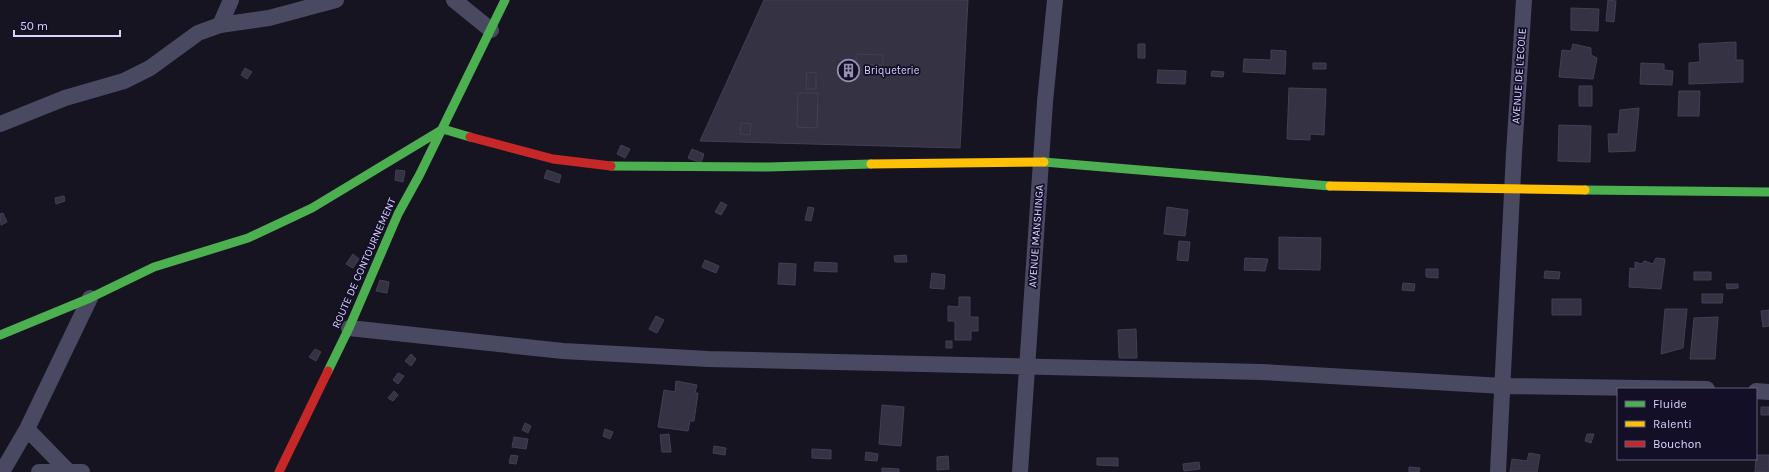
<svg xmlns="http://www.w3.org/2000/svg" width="1769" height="472" viewBox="0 0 1769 472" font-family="Karla,sans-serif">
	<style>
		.building { fill: #343243; stroke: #433f54 }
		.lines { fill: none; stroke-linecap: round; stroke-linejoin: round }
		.street { stroke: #4a4962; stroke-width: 16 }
		.fast { stroke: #4caf50; stroke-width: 9 }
		.slow { stroke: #ffc107; stroke-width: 9 }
		.jam { stroke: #c62828; stroke-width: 9 }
		.labels { text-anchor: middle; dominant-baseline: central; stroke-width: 3.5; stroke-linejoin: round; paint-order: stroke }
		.poi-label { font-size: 11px; fill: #d9d4ff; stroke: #130f26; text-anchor: start }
		.street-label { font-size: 11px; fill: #d9d4ff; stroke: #130f26 }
	</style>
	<rect width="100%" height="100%" fill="#161421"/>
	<path class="building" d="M 764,0 L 968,0 L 960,148 L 700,141 Z
		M 1608,0 L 1616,1 L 1614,22 L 1606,21 Z
		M 1571,8 L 1599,9 L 1598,31 L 1571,30 Z
		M 1736,42 L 1736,60 L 1743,60 L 1743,82 L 1689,84 L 1689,63 L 1700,62 L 1699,44 Z
		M 1138,44 L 1145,44 L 1145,58 L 1138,58 Z
		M 1573,44 L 1591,48 L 1591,55 L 1597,58 L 1593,79 L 1559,77 L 1562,50 L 1571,51 Z
		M 1271,50 L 1286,51 L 1285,74 L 1243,72 L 1244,59 L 1271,60 Z
		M 856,54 L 883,55 L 883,65 L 856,65 Z
		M 1313,63 L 1326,63 L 1326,69 L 1313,69 Z
		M 1641,63 L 1664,64 L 1664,70 L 1673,71 L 1672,85 L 1640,84 Z
		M 245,68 L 252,72 L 247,79 L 241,75 Z
		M 1158,70 L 1186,71 L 1185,84 L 1157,83 Z
		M 1212,71 L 1224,72 L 1223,77 L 1211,76 Z
		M 807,72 L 816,73 L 816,89 L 806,89 Z
		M 1579,86 L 1592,86 L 1592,106 L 1579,106 Z
		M 1289,88 L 1326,89 L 1324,135 L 1310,134 L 1310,140 L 1287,139 Z
		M 1679,91 L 1700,91 L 1699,116 L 1678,116 Z
		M 798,93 L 818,93 L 817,128 L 797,127 Z
		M 1639,108 L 1635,151 L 1609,152 L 1608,134 L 1618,134 L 1620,110 Z
		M 741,123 L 751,124 L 750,135 L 740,134 Z
		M 1559,125 L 1591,126 L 1590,162 L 1558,161 Z
		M 621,145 L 630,149 L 625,158 L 617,154 Z
		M 692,149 L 704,154 L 701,163 L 688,158 Z
		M 396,170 L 405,171 L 403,182 L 395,180 Z
		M 547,170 L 561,175 L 559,183 L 544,178 Z
		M 64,196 L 65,201 L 56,204 L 55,198 Z
		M 721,202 L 727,205 L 721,215 L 715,212 Z
		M 808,207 L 814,208 L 811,221 L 805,220 Z
		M 1167,207 L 1188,210 L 1185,236 L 1164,234 Z
		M 3,213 L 7,222 L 1,225 L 0,214 Z
		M 1279,237 L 1321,238 L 1320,270 L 1279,269 Z
		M 1179,241 L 1190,242 L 1188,261 L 1177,260 Z
		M 353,254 L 359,259 L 353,268 L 346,264 Z
		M 906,255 L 907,262 L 895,262 L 894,256 Z
		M 1245,258 L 1268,259 L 1265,271 L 1244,270 Z
		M 1656,258 L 1665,259 L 1661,289 L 1629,287 L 1630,268 L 1635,269 L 1635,262 L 1642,264 L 1644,261 L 1653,264 Z
		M 705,260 L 719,266 L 716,273 L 702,267 Z
		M 815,262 L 837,263 L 837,272 L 814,271 Z
		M 779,263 L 796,264 L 795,285 L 778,284 Z
		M 1426,269 L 1438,269 L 1438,278 L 1426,277 Z
		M 1545,271 L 1560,272 L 1559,279 L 1544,278 Z
		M 1694,272 L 1711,272 L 1711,280 L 1694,280 Z
		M 932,273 L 945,275 L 944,289 L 930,288 Z
		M 380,280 L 389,282 L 387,293 L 376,291 Z
		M 1403,283 L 1415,284 L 1414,291 L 1402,290 Z
		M 1726,284 L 1738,284 L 1738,288 L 1727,289 Z
		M 1702,294 L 1723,294 L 1722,303 L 1702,303 Z
		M 959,297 L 970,297 L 970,317 L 978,317 L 978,331 L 971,331 L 971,340 L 955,340 L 955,321 L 948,321 L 948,306 L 959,307 Z
		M 1552,299 L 1581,299 L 1581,315 L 1552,315 Z
		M 1665,309 L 1687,309 L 1683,348 L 1661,354 Z
		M 1769,310 L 1769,326 L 1763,327 L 1761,311 Z
		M 656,316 L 664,320 L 657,333 L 649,329 Z
		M 1718,317 L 1715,359 L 1690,359 L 1694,318 Z
		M 1136,329 L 1137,358 L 1119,358 L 1118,330 Z
		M 946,341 L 952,341 L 952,348 L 946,348 Z
		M 315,349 L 321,352 L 316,361 L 309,357 Z
		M 411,354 L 416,359 L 411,366 L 405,361 Z
		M 398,373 L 404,376 L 398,384 L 393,380 Z
		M 676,381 L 697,385 L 695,393 L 698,393 L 694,421 L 690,421 L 688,431 L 658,427 L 664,390 L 675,392 Z
		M 394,391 L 398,395 L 393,401 L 388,398 Z
		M 882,405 L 904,407 L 901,446 L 879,444 Z
		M 1761,407 L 1769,407 L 1769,415 L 1761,415 Z
		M 525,423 L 531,426 L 528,433 L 522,430 Z
		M 605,429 L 613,432 L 610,439 L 603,436 Z
		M 669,434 L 671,452 L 662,452 L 660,435 Z
		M 1587,434 L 1594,434 L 1591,443 L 1585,441 Z
		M 514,437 L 528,439 L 526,449 L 512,447 Z
		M 714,446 L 726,448 L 725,455 L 713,453 Z
		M 812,449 L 831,450 L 831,459 L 812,458 Z
		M 866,452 L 878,454 L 877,461 L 865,460 Z
		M 1529,453 L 1540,455 L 1537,472 L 1510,472 L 1512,459 L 1527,461 Z
		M 511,455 L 518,456 L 516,464 L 509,463 Z
		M 1756,455 L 1769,455 L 1769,472 L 1755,472 Z
		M 948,456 L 949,469 L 937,470 L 937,457 Z
		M 1097,458 L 1118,458 L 1118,466 L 1097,465 Z
		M 1199,462 L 1200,469 L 1184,471 L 1183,464 Z
		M 1409,467 L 1420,468 L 1419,472 L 1409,472 Z
		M 882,468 L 899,469 L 899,472 L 882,472 Z"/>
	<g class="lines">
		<path class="street" d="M 454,0 L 491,30
			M 220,25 L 231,0
			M 0,124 L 65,98 L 124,81 L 150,68 L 198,33 L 220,25 L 269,18 L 336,0
			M 349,328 L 563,351 L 708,359 L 1262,372 L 1503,386 L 1707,389
			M 1756,391 L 1769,392
			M 27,429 L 68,471
			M 2,472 L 27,429 L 90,298
			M 39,472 L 82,472
			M 1020,472 L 1045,102 L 1055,0
			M 1498,472 L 1514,153 L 1524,0"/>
		<path class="fast" d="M 1044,162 L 1330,186
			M 611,166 L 768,167 L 871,164
			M 1585,190 L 1769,192
			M 0,335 L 90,298 L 154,267 L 248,238 L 312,208 L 443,129 L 470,137
			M 328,371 L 349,328 L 398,214 L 420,174 L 505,0"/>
		<path class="slow" d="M 871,164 L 1044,162
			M 1330,186 L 1585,190"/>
		<path class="jam" d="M 470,137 L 553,159 L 611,166
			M 279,472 L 328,371"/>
	</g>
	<defs>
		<symbol id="building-ring" viewBox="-11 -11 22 22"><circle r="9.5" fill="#130f26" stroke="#9591b1" stroke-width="1.5"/><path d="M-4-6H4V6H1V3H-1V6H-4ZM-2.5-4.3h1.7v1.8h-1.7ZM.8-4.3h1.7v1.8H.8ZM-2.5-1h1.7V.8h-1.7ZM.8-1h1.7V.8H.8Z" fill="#9591b1"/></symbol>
	</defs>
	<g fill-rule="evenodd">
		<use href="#building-ring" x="836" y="58" width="25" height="25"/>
	</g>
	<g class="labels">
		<g class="poi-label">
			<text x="864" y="70">Briqueterie</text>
		</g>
		<g class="street-label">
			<text transform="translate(1519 76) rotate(-86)">AVENUE DE L'ECOLE</text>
			<text transform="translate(1036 236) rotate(-86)">AVENUE MANSHINGA</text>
			<text transform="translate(364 263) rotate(-66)">ROUTE DE CONTOURNEMENT</text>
		</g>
	</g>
	<rect x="1617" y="388" width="140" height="72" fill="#130f26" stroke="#625e7d"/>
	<rect x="1625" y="401" width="20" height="6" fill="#4caf50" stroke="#625e7d"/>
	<text x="1653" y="408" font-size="12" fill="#d9d4ff">Fluide</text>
	<rect x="1625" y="421" width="20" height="6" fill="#ffc107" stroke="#625e7d"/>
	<text x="1653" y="428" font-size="12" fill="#d9d4ff">Ralenti</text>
	<rect x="1625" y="441" width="20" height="6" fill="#c62828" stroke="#625e7d"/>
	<text x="1653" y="448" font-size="12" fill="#d9d4ff">Bouchon</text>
	<path d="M14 30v6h106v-6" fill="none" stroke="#d9d4ff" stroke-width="2"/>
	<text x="20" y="30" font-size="12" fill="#d9d4ff" stroke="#130f26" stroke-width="3" paint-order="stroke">50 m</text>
</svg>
